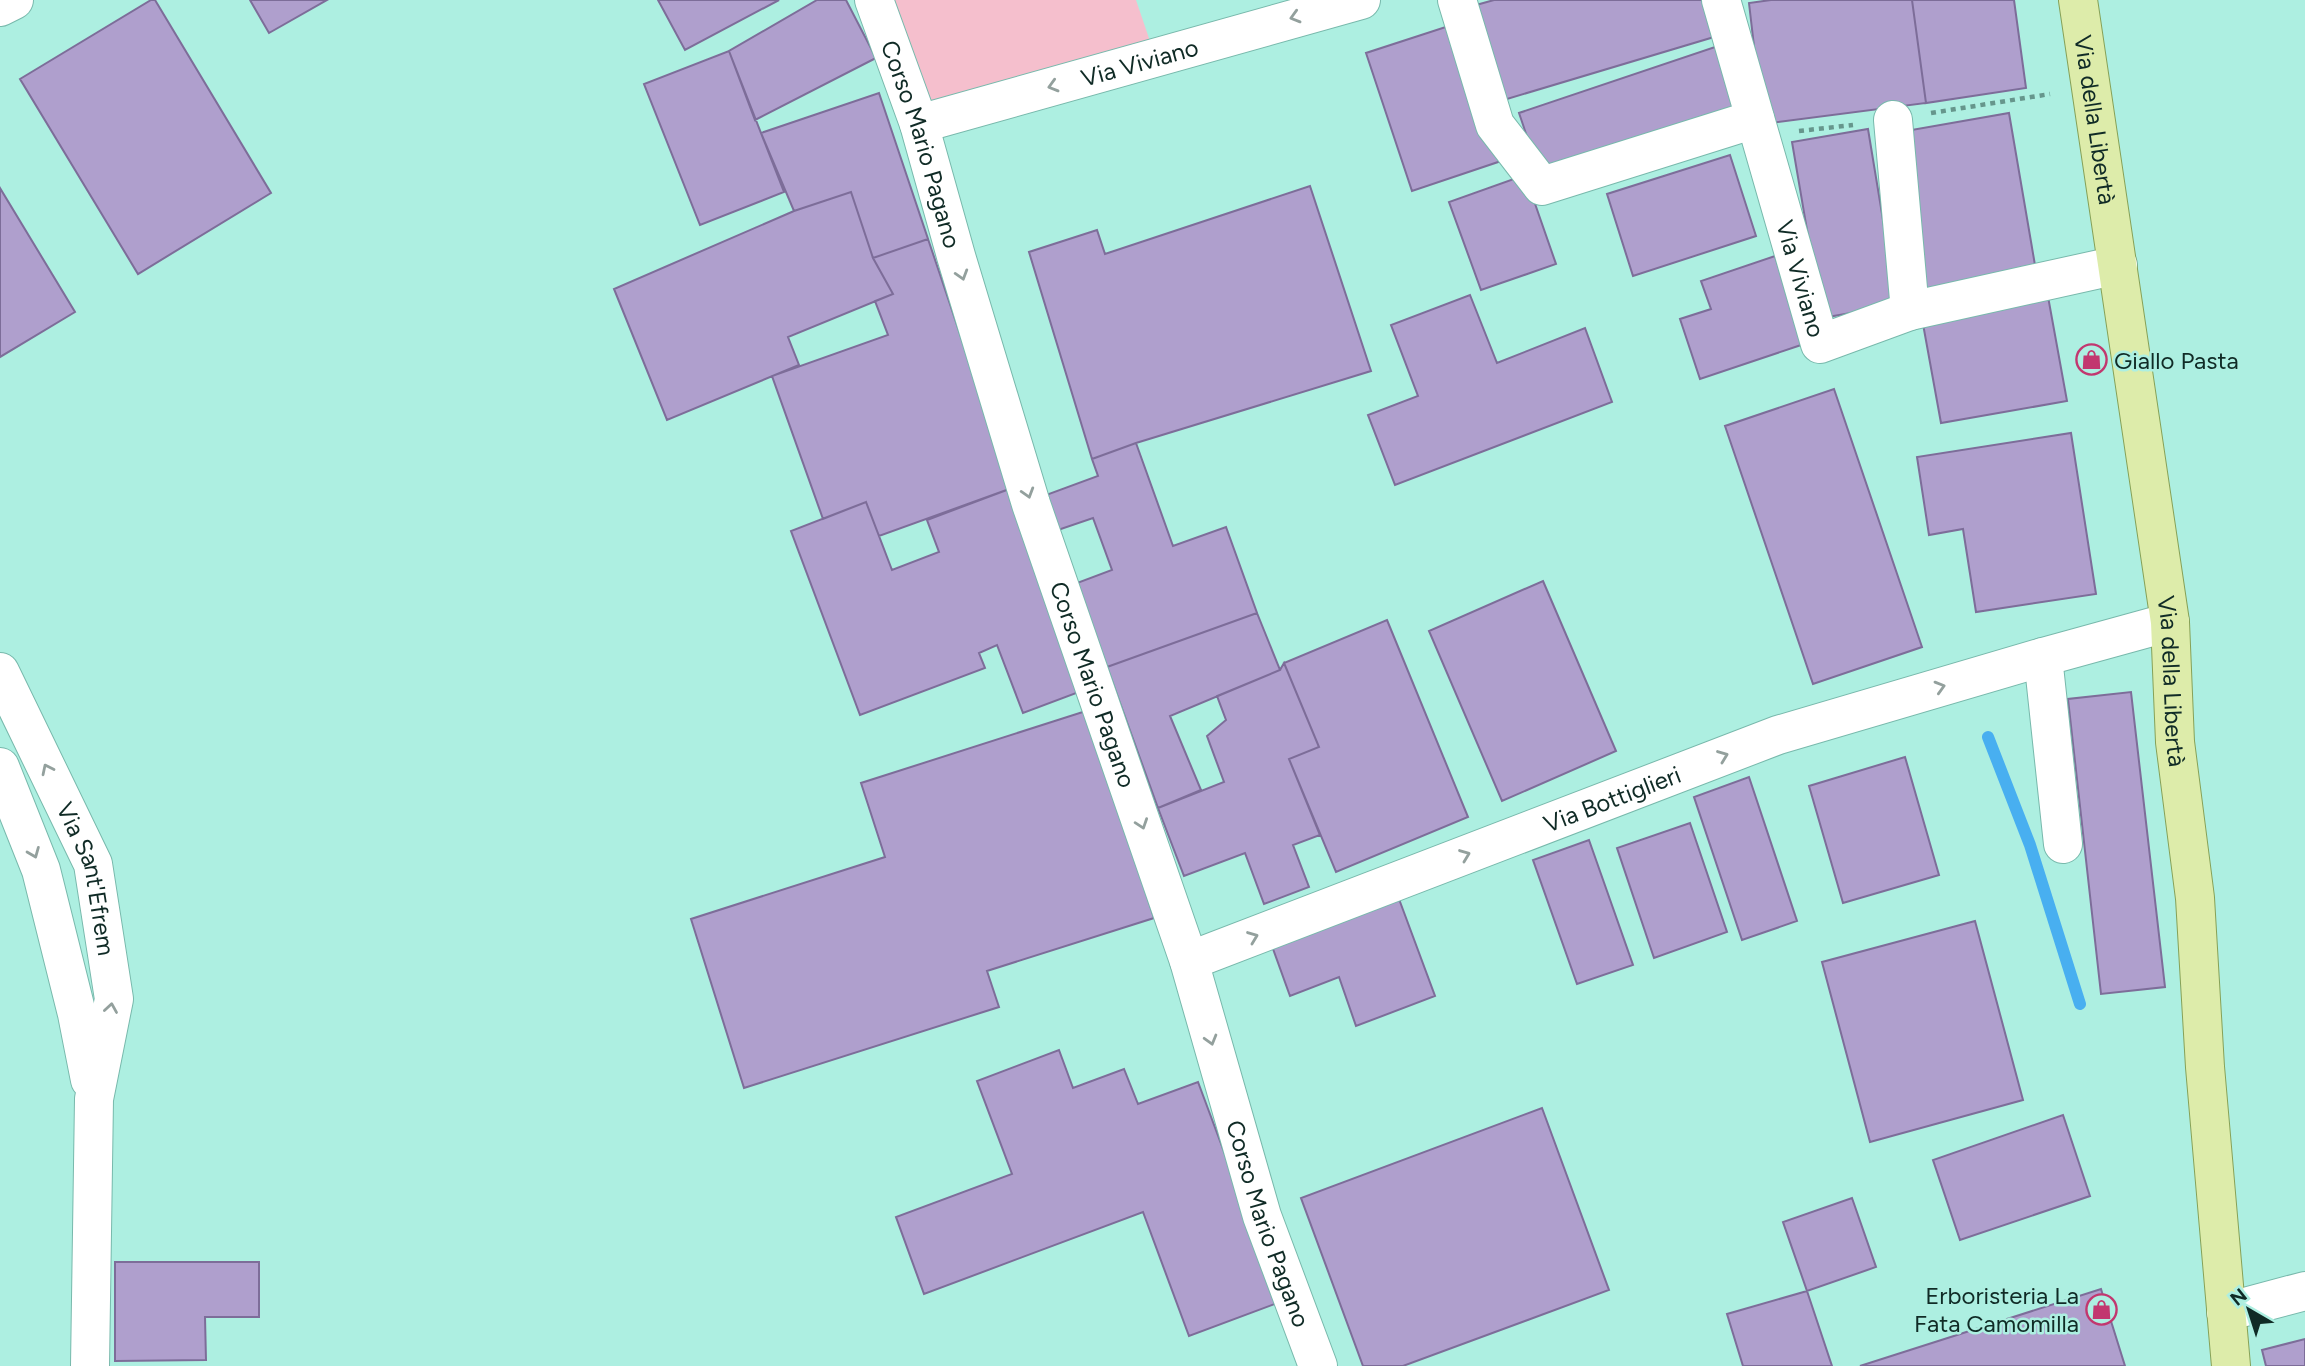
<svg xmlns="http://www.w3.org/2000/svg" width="2305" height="1366" viewBox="0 0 2305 1366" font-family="Figtree,sans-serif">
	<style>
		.green { fill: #f5bfcd }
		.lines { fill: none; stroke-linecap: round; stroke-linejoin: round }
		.stream { stroke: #48aff0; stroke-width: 12 }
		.building { fill: #af9fcd; stroke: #7d6d99; stroke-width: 2 }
		.minor-casing { stroke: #78b9ac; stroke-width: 40 }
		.major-casing { stroke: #86a157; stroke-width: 40 }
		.path { stroke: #66968c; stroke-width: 4.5; stroke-dasharray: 5 5; stroke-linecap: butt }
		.minor { stroke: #fff; stroke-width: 38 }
		.major { stroke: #ddecaa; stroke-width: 38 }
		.oneway { stroke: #93a09d }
		.labels { text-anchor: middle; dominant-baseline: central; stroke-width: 5; stroke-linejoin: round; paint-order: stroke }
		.street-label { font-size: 24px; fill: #102b26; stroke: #adefe1 }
		.poi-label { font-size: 24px; fill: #102b26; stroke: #adefe1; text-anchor: start }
	</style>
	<rect width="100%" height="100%" fill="#adefe1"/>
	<path class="green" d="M 874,0 L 1136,0 L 1155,56 L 919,124 Z"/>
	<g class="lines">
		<path class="stream" d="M 1988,737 L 2030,845 L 2080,1004"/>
	</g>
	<path class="building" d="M 151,0 L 155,0 L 271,193 L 138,274 L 20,79 Z
		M 250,0 L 327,0 L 269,33 Z
		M 658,0 L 779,0 L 685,50 Z
		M 817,0 L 846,0 L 876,58 L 755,120 L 729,51 Z
		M 1494,0 L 1714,0 L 1724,34 L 1497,102 L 1469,7 Z
		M 1771,0 L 1912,0 L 1926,103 L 1763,124 L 1749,3 Z
		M 1912,0 L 2014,0 L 2026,88 L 1926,103 Z
		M 1458,23 L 1504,160 L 1412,191 L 1366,53 Z
		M 1718,46 L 1740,111 L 1541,178 L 1519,113 Z
		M 729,51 L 784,192 L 700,225 L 644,84 Z
		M 879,93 L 928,239 L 873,258 L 851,192 L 794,211 L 761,133 Z
		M 2009,113 L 2036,271 L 1926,290 L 1900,132 Z
		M 1868,129 L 1897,305 L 1822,318 L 1792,142 Z
		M 1730,155 L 1756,236 L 1633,276 L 1607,194 Z
		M 1525,175 L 1556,264 L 1481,290 L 1449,202 Z
		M 1310,186 L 1371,371 L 1136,443 L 1092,459 L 1029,252 L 1097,230 L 1105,254 Z
		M 0,188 L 75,312 L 0,357 Z
		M 851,192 L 873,258 L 893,294 L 788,337 L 799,365 L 667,420 L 614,289 L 794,211 Z
		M 928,239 L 1012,488 L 879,536 L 866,502 L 823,519 L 772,376 L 888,335 L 875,301 L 893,294 L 873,258 Z
		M 1775,256 L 1804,344 L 1700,379 L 1680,319 L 1711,309 L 1701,281 Z
		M 2047,291 L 2067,401 L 1941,423 L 1921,313 Z
		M 1470,295 L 1497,363 L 1585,328 L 1612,402 L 1395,485 L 1368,415 L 1418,396 L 1391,325 Z
		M 1834,389 L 1922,647 L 1813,684 L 1725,426 Z
		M 2071,433 L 2096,594 L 1976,612 L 1963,529 L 1929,535 L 1917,457 Z
		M 1136,443 L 1173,546 L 1226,527 L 1257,613 L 1107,667 L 1077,583 L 1112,570 L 1093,518 L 1058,530 L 1046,495 L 1098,476 L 1092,459 Z
		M 1012,488 L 1087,689 L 1023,713 L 997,645 L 979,653 L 985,668 L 860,715 L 791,531 L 866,502 L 892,570 L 939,552 L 927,520 Z
		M 1543,581 L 1616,751 L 1502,801 L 1429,631 Z
		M 1257,613 L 1280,670 L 1170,716 L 1201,790 L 1158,808 L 1107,667 Z
		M 1387,620 L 1468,817 L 1336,872 L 1289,759 L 1319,747 L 1284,663 Z
		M 1284,663 L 1319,747 L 1289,759 L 1320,835 L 1293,845 L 1309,887 L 1264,904 L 1245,853 L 1184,876 L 1158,808 L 1224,782 L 1207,736 L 1226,720 L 1217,696 L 1280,670 Z
		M 2131,692 L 2165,987 L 2101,994 L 2068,699 Z
		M 1089,710 L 1154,918 L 987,971 L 999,1007 L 744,1088 L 691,919 L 885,857 L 861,783 Z
		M 1905,757 L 1939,875 L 1843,903 L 1809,786 Z
		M 1749,777 L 1797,921 L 1742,940 L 1694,797 Z
		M 1690,823 L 1727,932 L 1654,958 L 1617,848 Z
		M 1589,840 L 1633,965 L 1577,984 L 1533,860 Z
		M 1399,899 L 1435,996 L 1356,1026 L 1339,977 L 1290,996 L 1272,946 Z
		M 1975,921 L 2023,1100 L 1870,1142 L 1822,962 Z
		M 1059,1050 L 1073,1088 L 1124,1069 L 1138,1104 L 1198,1082 L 1280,1302 L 1189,1336 L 1143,1212 L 924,1294 L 896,1217 L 1012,1174 L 977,1081 Z
		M 1542,1108 L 1609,1290 L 1403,1366 L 1363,1366 L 1301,1198 Z
		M 2063,1115 L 2090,1196 L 1960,1240 L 1933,1160 Z
		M 1852,1198 L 1876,1267 L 1807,1291 L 1783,1222 Z
		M 115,1262 L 259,1262 L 259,1317 L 205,1317 L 206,1360 L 115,1361 Z
		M 2101,1289 L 2125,1366 L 1860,1366 Z
		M 1807,1291 L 1832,1366 L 1743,1366 L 1727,1314 Z
		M 2305,1339 L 2305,1366 L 2266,1366 L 2262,1350 Z"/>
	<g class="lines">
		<defs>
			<g id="minor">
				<path id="s1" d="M 874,0 L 919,124 L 956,256 L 1031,504 L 1189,961 L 1262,1216 L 1318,1366"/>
				<path d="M 1457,0 L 1495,125 L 1542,186 L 1755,119"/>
				<path id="s2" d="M 1721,0 L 1820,344 L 1910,311 L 2118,265"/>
				<path d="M 0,7 L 14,0"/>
				<path d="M 1893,120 L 1910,311"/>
				<path id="s3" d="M 919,124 L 1361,0"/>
				<path id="s4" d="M 0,672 L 93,864 L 114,999 L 94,1099 L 90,1366"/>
				<path d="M 0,767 L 41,870 L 77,1014 L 90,1080"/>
				<path d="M 2063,844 L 2043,657 L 2170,622"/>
				<path id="s5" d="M 1189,961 L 1778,735 L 2043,657"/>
				<path d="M 2226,1312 L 2305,1291"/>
			</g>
			<g id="major">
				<path id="s6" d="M 2078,0 L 2170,622 L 2175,742 L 2195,898 L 2205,1067 L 2231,1366"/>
			</g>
		</defs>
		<use href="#minor" class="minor-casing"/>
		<use href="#major" class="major-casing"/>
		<path class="path" d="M 1931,113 L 2050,94
			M 1799,131 L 1853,125"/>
		<use href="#minor" class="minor"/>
		<use href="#major" class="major"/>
	</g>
	<defs><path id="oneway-chevron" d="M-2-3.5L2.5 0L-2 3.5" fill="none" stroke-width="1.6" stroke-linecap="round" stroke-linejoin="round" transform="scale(1.75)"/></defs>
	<g class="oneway">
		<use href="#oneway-chevron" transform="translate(1295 17) rotate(164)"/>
		<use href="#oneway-chevron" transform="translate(1053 86) rotate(164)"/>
		<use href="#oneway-chevron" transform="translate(962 275) rotate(73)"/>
		<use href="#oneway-chevron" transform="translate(1028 493) rotate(73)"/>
		<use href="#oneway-chevron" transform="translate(1940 687) rotate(-16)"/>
		<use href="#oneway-chevron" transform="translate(1723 756) rotate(-21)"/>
		<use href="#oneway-chevron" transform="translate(47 769) rotate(-116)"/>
		<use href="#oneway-chevron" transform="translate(1142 824) rotate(71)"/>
		<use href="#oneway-chevron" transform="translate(34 853) rotate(68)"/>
		<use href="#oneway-chevron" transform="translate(1465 855) rotate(-21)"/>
		<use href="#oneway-chevron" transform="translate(1253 937) rotate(-21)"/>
		<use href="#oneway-chevron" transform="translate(111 1008) rotate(-81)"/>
		<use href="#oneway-chevron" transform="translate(1211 1040) rotate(74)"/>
	</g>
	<defs>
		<symbol id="shop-ring" viewBox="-11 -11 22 22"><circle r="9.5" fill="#adefe1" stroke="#c2376f" stroke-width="1.5"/><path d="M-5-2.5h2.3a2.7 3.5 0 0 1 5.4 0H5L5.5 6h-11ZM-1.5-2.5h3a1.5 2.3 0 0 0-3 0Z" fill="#c2376f"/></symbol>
	</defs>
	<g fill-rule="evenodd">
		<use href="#shop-ring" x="2074" y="342" width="35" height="35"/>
		<use href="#shop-ring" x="2084" y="1292" width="35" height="35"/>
	</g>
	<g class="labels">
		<g class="street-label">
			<text stroke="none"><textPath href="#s3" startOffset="229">Via Viviano</textPath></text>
			<text stroke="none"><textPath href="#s6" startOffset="121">Via della Libertà</textPath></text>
			<text stroke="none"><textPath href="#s1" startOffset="152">Corso Mario Pagano</textPath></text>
			<text stroke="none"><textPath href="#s2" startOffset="290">Via Viviano</textPath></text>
			<text stroke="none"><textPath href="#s6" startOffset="688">Via della Libertà</textPath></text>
			<text stroke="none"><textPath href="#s1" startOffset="719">Corso Mario Pagano</textPath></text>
			<text stroke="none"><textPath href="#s5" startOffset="453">Via Bottiglieri</textPath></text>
			<text stroke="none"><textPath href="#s4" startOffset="226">Via Sant'Efrem</textPath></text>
			<text stroke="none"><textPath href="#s1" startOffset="1286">Corso Mario Pagano</textPath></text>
		</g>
		<g class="poi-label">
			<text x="2114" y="360">Giallo Pasta</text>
			<text x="2079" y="1295" text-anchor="end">Erboristeria La<tspan x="2079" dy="28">Fata Camomilla</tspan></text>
		</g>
	</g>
	<g transform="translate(2249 1310) rotate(321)" stroke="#adefe1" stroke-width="5" paint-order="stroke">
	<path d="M0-5L12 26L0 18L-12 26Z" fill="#102b26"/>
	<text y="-10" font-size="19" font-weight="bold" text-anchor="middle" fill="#102b26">N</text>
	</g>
</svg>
